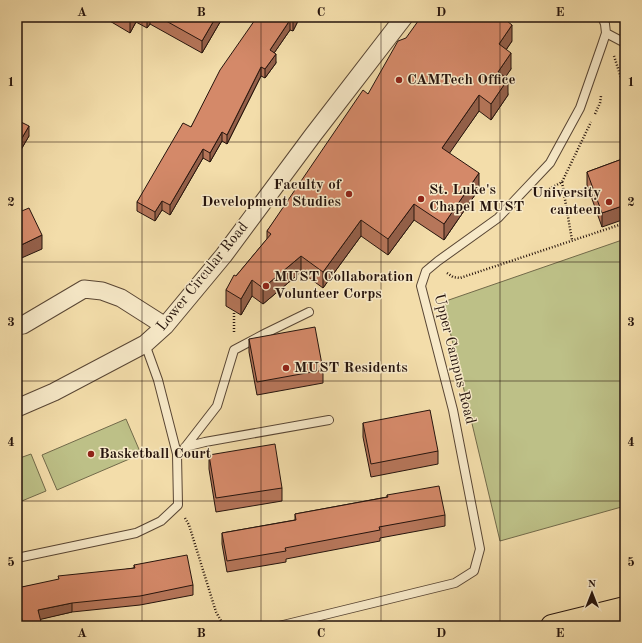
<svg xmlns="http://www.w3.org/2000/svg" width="642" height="643" viewBox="0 0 642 643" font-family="'Old Standard TT',serif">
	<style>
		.green { fill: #bdc087; stroke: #726a4a }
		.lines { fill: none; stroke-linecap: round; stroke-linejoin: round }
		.lane-casing { stroke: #594634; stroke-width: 10 }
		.street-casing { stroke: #594634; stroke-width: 19 }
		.primary-casing { stroke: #26140d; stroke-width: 24 }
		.path { stroke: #26140d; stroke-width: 2.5; stroke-dasharray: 1 2; stroke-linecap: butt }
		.lane { stroke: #f7e9c8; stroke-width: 8 }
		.street { stroke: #f7e9c8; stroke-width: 17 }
		.primary { stroke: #f3ddaa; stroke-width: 22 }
		.wall { fill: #b6765a; stroke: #26140d }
		.shaded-wall { fill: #94604a; stroke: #26140d }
		.building { fill: #d48969; stroke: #26140d }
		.grid { fill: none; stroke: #26140d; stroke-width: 1; stroke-opacity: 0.55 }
		.poi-dot { fill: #8f2418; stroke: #f7e9c8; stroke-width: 1.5 }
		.labels { text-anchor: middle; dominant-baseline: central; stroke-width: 3; stroke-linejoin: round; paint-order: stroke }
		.poi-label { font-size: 15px; font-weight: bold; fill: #26140d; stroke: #f7e9c8; text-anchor: start }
		.street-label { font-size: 15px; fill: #26140d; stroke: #f7e9c8 }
		.neatline { fill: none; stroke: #26140d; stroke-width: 1.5 }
		.grid-label { font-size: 13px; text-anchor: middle; font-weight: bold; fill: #26140d }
	</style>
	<rect width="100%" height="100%" fill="#f3ddaa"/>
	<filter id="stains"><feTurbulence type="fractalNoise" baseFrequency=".005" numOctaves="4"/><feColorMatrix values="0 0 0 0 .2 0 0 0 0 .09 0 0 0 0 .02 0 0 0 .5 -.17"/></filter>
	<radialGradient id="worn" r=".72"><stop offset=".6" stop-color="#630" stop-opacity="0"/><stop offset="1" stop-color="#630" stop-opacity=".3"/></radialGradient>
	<path class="green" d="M 625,239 L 625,506 L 500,541 L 443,302 Z
		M 126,419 L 141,454 L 57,490 L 42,455 Z
		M 31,454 L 46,491 L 17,503 L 17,459 Z"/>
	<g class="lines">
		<defs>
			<path id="lane" d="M 606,33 L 625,43
				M 186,446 L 217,406 L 234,350 L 266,333 L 309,312
				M 185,447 L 205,442 L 329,420
				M 17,558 L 136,533 L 161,521 L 178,505 L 177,454 L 158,380 L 145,344
				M 279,626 L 455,583 L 474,571 L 480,549 L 453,410 L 421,286 L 426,271 L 438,261 L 498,218 L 550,163 L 580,108 L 602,45 L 606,33 L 605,24 L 602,17"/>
			<path id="street" d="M 17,326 L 23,325 L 84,289 L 102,291 L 121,298 L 165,326
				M 17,408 L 54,392 L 145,344 L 165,326 L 224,255 L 313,135 L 404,17"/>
			<path id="primary" d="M 552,626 L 625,608"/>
		</defs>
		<use href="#lane" class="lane-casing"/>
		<use href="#street" class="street-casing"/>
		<use href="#primary" class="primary-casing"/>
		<path class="path" d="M 614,56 L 625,90
			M 595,114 L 600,103 L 601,96
			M 562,182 L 572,240
			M 544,192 L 562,182 L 591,122
			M 447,273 L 453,277 L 460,278 L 625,223
			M 234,313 L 234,333
			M 185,518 L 189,525 L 216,612 L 224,626"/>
		<use href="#lane" class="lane"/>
		<use href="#street" class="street"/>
		<use href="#primary" class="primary"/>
	</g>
	<path class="wall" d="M 103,17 L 223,17 L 202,53 L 150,24 L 147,28 L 136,22 L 130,33 Z
		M 252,17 L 300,17 L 293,31 L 290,30 L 274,53 L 276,63 L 265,78 L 261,76 L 227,144 L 222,141 L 210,162 L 203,158 L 170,215 L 162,210 L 155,221 L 137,211 L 137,202 L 191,127 L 255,20 Z
		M 512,41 L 506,50 L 511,69 L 505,77 L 508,95 L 491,120 L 479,111 L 449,153 L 479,189 L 444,240 L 414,220 L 388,255 L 361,236 L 323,288 L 301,272 L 263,304 L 252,296 L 241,315 L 226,306 L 226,290 L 236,276 L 267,239 L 267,231 L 368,94 Z
		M 17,120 L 29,136 L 19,153 L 17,152 Z
		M 625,158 L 602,227 L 587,185 L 587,172 Z
		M 249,339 L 323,370 L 323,383 L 257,395 L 249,352 Z
		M 363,423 L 438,451 L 438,464 L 371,477 L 363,437 Z
		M 209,455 L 282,488 L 282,501 L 216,512 L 209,469 Z
		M 387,495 L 445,515 L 445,526 L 380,538 L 380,541 L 286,559 L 286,562 L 227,572 L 222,544 L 222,533 L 295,520 L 295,514 L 387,497 Z
		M 134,565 L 193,585 L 193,595 L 140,605 L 72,612 L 40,619 L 41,626 L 21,626 L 21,625 L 17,626 L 17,588 L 134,568 Z"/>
	<path class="shaded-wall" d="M 132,17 L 136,17 L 136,22 L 130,33 L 130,21 Z
		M 147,17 L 150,17 L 150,24 L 147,28 Z
		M 216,17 L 223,17 L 202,53 L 202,41 Z
		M 296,17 L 300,17 L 293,31 L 293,22 Z
		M 290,20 L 290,30 L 270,59 L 270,50 Z
		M 512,25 L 512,41 L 499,60 L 499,44 Z
		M 511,53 L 511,69 L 498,88 L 498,72 Z
		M 276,54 L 276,63 L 265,78 L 265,69 Z
		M 261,67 L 261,76 L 227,144 L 227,135 Z
		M 508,79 L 508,95 L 491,120 L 491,104 Z
		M 479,95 L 479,111 L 442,164 L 442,148 Z
		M 29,126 L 29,136 L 19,153 L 19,143 Z
		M 222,132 L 222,141 L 210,162 L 210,153 Z
		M 203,149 L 203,158 L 170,215 L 170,205 Z
		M 479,173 L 479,189 L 444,240 L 444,224 Z
		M 162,201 L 162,210 L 155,221 L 155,212 Z
		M 414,204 L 414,220 L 388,255 L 388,239 Z
		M 625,205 L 625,219 L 602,227 L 602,213 Z
		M 361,220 L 361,236 L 323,288 L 323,272 Z
		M 42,235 L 42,249 L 17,260 L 17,247 Z
		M 301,256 L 301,272 L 263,304 L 263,288 Z
		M 252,280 L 252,296 L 241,315 L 241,299 Z
		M 72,603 L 72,612 L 38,620 L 38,610 Z
		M 21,615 L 21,625 L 17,626 L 17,616 Z
		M 41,622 L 41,626 L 23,626 Z"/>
	<path class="building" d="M 123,17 L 132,17 L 130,21 Z
		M 159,17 L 216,17 L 202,41 Z
		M 257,17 L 296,17 L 293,22 L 290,20 L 270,50 L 276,54 L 265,69 L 261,67 L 227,135 L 222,132 L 210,153 L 203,149 L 170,205 L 162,201 L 155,212 L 137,202 L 183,123 L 191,127 L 220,70 Z
		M 421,17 L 502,17 L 512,25 L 499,44 L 511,53 L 498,72 L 508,79 L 491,104 L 479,95 L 442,148 L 479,173 L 444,224 L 414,204 L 388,239 L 361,220 L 323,272 L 301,256 L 263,288 L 252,280 L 241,299 L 226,290 L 234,275 L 236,276 L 271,234 L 267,231 L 363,90 L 368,94 L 398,41 L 406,38 Z
		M 17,120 L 29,126 L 19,143 L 17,142 Z
		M 625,158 L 625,205 L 602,213 L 587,172 Z
		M 29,208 L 42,235 L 17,247 L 17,213 Z
		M 315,327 L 323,370 L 257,382 L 249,339 Z
		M 430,410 L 438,451 L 371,464 L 363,423 Z
		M 275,444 L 282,488 L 216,498 L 209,455 Z
		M 439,486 L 445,515 L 379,527 L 380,530 L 285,548 L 286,551 L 227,561 L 222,533 L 296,520 L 295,514 L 388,497 L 387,495 Z
		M 187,555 L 193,585 L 140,596 L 72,603 L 38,610 L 41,622 L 23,626 L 21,615 L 17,616 L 17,588 L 59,579 L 58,576 L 135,568 L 134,565 Z"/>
	<path class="grid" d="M 142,17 L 142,626M 261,17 L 261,626M 381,17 L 381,626M 500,17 L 500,626M 17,142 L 625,142M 17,262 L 625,262M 17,381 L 625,381M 17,501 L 625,501"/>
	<g class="poi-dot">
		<circle cx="399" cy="80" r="4"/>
		<circle cx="349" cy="194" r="4"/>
		<circle cx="421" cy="199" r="4"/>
		<circle cx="609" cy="202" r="4"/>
		<circle cx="266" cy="286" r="4"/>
		<circle cx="286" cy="368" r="4"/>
		<circle cx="91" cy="454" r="4"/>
	</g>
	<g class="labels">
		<g class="poi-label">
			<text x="407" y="80">CAMTech Office</text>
			<text x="341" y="185" text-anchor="end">Faculty of<tspan x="341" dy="17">Development Studies</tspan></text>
			<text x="429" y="190">St. Luke's<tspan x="429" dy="17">Chapel MUST</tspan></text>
			<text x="601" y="193" text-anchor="end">University<tspan x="601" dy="17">canteen</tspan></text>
			<text x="274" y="277">MUST Collaboration<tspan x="274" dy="17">Volunteer Corps</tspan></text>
			<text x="294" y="368">MUST Residents</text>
			<text x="99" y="454">Basketball Court</text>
		</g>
		<g class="street-label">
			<text transform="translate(203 277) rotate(-51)">Lower Circular Road</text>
			<text transform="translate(454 359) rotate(76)">Upper Campus Road</text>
		</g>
	</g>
	<rect width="642" height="643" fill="none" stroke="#f3ddaa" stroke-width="44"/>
	<g transform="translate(592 593)" stroke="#f7e9c8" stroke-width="3" paint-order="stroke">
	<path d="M0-3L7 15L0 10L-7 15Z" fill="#26140d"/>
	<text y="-6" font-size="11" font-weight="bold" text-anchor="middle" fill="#26140d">N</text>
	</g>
	<rect x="22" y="22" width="598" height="599" class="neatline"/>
	<g class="grid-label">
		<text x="82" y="16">A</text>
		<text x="201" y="16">B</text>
		<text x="321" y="16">C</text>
		<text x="441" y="16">D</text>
		<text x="560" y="16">E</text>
		<text x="11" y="86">1</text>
		<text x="631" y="86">1</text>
		<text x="11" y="206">2</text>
		<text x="631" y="206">2</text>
		<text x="11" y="326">3</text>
		<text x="631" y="326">3</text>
		<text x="11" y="446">4</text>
		<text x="631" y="446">4</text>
		<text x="11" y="566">5</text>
		<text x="631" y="566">5</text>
		<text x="82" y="637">A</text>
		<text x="201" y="637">B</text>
		<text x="321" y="637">C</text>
		<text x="441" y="637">D</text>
		<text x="560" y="637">E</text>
	</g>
	<rect width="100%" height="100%" filter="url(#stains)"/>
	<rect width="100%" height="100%" fill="url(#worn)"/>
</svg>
